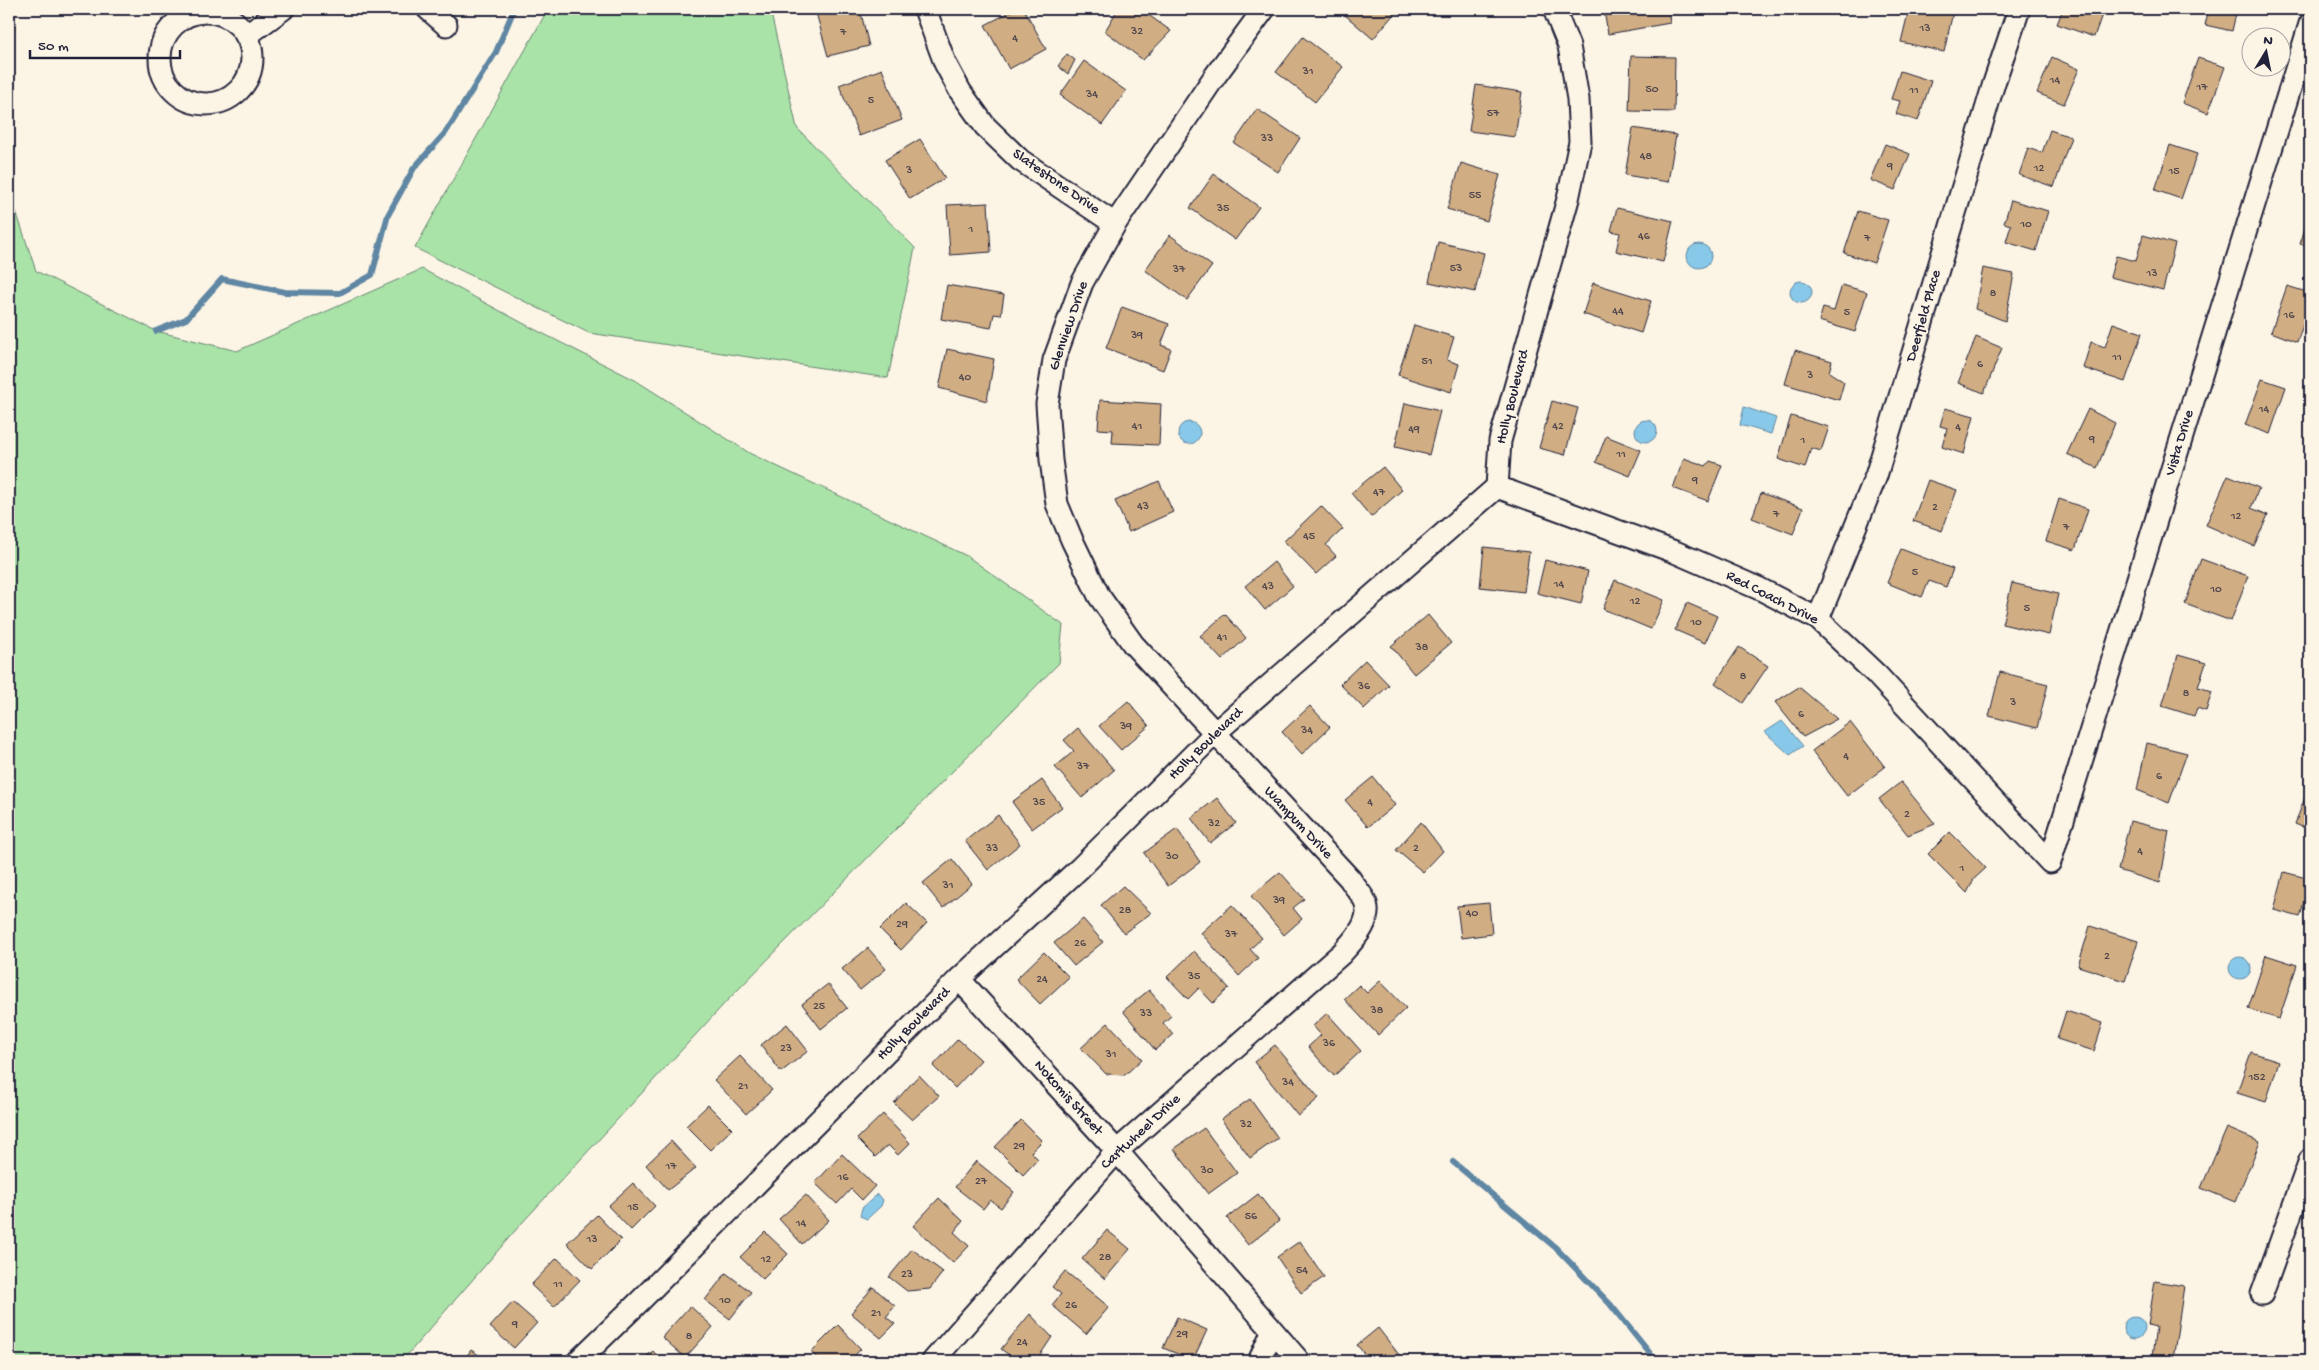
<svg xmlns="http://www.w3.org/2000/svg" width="2319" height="1370" viewBox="0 0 2319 1370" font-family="'Gochi Hand',sans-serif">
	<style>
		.green { fill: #a9e3a7; stroke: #668271 }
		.water { fill: #88c9e9; stroke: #5f86a3 }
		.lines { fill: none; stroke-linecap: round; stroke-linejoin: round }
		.stream { stroke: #5f86a3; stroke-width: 6 }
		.building { fill: #d0ad83; stroke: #22223b }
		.minor-casing { stroke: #22223b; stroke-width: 25 }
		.minor { stroke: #fcf5e5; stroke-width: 21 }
		.labels { text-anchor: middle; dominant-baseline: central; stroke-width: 4; stroke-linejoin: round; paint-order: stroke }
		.number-label { font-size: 12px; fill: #4e454d }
		.street-label { font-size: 15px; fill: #22223b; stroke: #fcf5e5 }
	</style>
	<rect width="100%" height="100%" fill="#fcf5e5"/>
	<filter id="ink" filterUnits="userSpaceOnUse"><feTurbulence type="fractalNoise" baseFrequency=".02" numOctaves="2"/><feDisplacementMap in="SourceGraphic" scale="10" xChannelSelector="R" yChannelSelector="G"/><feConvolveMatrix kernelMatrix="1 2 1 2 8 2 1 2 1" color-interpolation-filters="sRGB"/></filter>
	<g filter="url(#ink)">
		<path class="green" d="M 548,9 L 770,9 L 797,128 L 915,248 L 888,378 L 589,333 L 415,248 Z
			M 9,190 L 36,271 L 156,331 L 237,351 L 422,269 L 530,327 L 635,380 L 751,454 L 967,556 L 1063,625 L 1059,663 L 725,1003 L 521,1224 L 402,1361 L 9,1361 Z"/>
		<path class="water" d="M1687 256a12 12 0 1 1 24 0a12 12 0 1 1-24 0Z
			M1790 292a11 11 0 1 1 22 0a11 11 0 1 1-22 0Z
			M 1744,407 L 1776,418 L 1771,434 L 1740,425 Z
			M1635 431a11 11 0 1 1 22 0a11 11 0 1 1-22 0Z
			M1178 433a11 11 0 1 1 22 0a11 11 0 1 1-22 0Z
			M 1782,721 L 1803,746 L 1790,755 L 1765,732 Z
			M2229 968a11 11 0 1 1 22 0a11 11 0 1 1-22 0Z
			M 878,1194 L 883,1200 L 881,1206 L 867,1219 L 860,1216 L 862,1208 Z
			M2123 1328a11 11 0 1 1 22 0a11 11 0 1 1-22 0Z"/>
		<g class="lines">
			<path class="stream" d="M 156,331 L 186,319 L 222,279 L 285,292 L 340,293 L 372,275 L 388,215 L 414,168 L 446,132 L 496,52 L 514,9
				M 1453,1162 L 1556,1248 L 1610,1304 L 1656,1361"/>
		</g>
		<path class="building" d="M 815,9 L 860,9 L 869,46 L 828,56 Z
			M 1016,9 L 1024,9 L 1046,49 L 1009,69 L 985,25 Z
			M 1118,9 L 1140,9 L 1171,31 L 1143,60 L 1105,31 Z
			M 1338,9 L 1388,9 L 1394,14 L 1373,39 Z
			M 1618,9 L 1668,9 L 1670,23 L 1608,34 L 1604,11 Z
			M 1909,9 L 1940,9 L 1953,12 L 1944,52 L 1901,42 Z
			M 2063,9 L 2104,9 L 2094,37 L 2057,24 Z
			M 2209,9 L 2237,9 L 2232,31 L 2205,25 Z
			M 1303,37 L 1343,67 L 1315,102 L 1276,72 Z
			M 1067,54 L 1075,60 L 1068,74 L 1058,66 Z
			M 1631,56 L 1675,57 L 1674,112 L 1629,111 Z
			M 2052,57 L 2079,69 L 2064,104 L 2037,93 Z
			M 2198,58 L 2225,67 L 2208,113 L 2182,103 Z
			M 1084,61 L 1126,91 L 1102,125 L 1060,95 Z
			M 882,69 L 902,120 L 859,136 L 839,85 Z
			M 1900,71 L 1931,81 L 1918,121 L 1896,114 L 1900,101 L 1891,99 Z
			M 1476,85 L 1522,92 L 1515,137 L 1469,131 Z
			M 1257,109 L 1300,138 L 1278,172 L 1234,143 Z
			M 1633,128 L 1676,135 L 1668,182 L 1625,175 Z
			M 2050,130 L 2071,137 L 2054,187 L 2019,175 L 2028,148 L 2042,153 Z
			M 920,139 L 945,178 L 910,199 L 885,160 Z
			M 1885,144 L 1910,154 L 1895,190 L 1870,180 Z
			M 2170,145 L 2197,154 L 2181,199 L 2155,190 Z
			M 1461,163 L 1500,175 L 1487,221 L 1447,209 Z
			M 1214,174 L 1259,207 L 1235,240 L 1190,208 Z
			M 2011,200 L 2048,211 L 2036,251 L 2006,242 L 2011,225 L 2004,223 Z
			M 988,203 L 991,252 L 950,255 L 947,205 Z
			M 1617,208 L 1673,221 L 1663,262 L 1616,251 L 1620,233 L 1611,231 Z
			M 1858,211 L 1888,220 L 1874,263 L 1844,253 Z
			M 2310,213 L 2310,247 L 2300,244 Z
			M 1170,235 L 1212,266 L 1187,300 L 1145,270 Z
			M 2143,235 L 2175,244 L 2163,290 L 2110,277 L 2116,256 L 2136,261 Z
			M 1438,242 L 1484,253 L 1475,292 L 1429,282 Z
			M 1983,268 L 2014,274 L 2005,321 L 1975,309 Z
			M 1593,283 L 1651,301 L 1641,333 L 1583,314 Z
			M 947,285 L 1004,295 L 1001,315 L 994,314 L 991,328 L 941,319 Z
			M 1842,285 L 1867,292 L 1855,332 L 1819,321 L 1823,308 L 1834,311 Z
			M 2287,286 L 2310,293 L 2310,306 L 2297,342 L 2271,332 Z
			M 1122,307 L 1169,324 L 1161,345 L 1171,349 L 1163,370 L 1106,348 Z
			M 2113,323 L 2142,333 L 2125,382 L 2083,368 L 2091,342 L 2105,347 Z
			M 1414,325 L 1454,337 L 1447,360 L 1459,364 L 1451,392 L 1398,375 Z
			M 1976,337 L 2002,348 L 1984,393 L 1958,383 Z
			M 947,349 L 994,359 L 987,401 L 939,388 Z
			M 1795,350 L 1832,361 L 1829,372 L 1844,382 L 1839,400 L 1785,384 Z
			M 2262,379 L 2286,387 L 2270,434 L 2245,425 Z
			M 1100,400 L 1161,404 L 1159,445 L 1112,443 L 1113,430 L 1098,429 Z
			M 1552,401 L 1578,408 L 1565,455 L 1539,448 Z
			M 1405,403 L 1440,411 L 1429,455 L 1395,447 Z
			M 1945,408 L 1974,416 L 1964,454 L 1942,447 L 1947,428 L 1940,426 Z
			M 2088,409 L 2115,423 L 2097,468 L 2067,454 Z
			M 1791,416 L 1829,427 L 1821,451 L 1811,448 L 1805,468 L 1778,459 Z
			M 1606,436 L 1641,450 L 1630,476 L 1596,462 Z
			M 1684,458 L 1706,466 L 1710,461 L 1722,465 L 1708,501 L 1673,488 Z
			M 1383,467 L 1402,490 L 1371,517 L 1351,493 Z
			M 2228,475 L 2259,488 L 2251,508 L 2268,515 L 2254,546 L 2206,525 Z
			M 1928,480 L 1957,490 L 1942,531 L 1913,521 Z
			M 1159,481 L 1173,512 L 1129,532 L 1115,501 Z
			M 1761,493 L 1803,508 L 1793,534 L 1752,518 Z
			M 2059,499 L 2088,509 L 2075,550 L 2046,541 Z
			M 1321,506 L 1343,529 L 1326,545 L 1336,556 L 1316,574 L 1284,541 Z
			M 1484,547 L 1529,552 L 1524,592 L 1480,587 Z
			M 1901,549 L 1953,569 L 1946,587 L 1929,581 L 1922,597 L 1887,583 Z
			M 2201,559 L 2248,576 L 2231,621 L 2185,604 Z
			M 1545,560 L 1588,571 L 1581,604 L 1537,593 Z
			M 1274,562 L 1293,586 L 1265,610 L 1245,586 Z
			M 1615,580 L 1664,600 L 1651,629 L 1603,609 Z
			M 2012,583 L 2058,594 L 2049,635 L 2002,624 Z
			M 1687,603 L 1717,616 L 1705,643 L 1675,630 Z
			M 1225,614 L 1246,638 L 1222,660 L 1200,636 Z
			M 1428,615 L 1451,643 L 1414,674 L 1391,646 Z
			M 1739,647 L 1768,666 L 1743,703 L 1715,683 Z
			M 2178,655 L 2206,663 L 2198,687 L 2212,692 L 2206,711 L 2197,708 L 2194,716 L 2162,706 Z
			M 1365,660 L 1389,685 L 1364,709 L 1340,684 Z
			M 2000,672 L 2048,684 L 2037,728 L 1989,716 Z
			M 1799,687 L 1837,719 L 1803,737 L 1775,702 Z
			M 1128,701 L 1149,726 L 1121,750 L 1099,726 Z
			M 1310,706 L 1330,727 L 1302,754 L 1282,732 Z
			M 1850,722 L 1885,767 L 1847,796 L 1812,751 Z
			M 1078,728 L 1114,770 L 1082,798 L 1055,767 L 1074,751 L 1064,740 Z
			M 2147,743 L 2187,753 L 2169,803 L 2137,790 Z
			M 1373,777 L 1395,805 L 1368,827 L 1345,800 Z
			M 1042,780 L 1062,807 L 1032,829 L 1012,802 Z
			M 1901,782 L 1929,816 L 1935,824 L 1908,835 L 1879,799 Z
			M 2310,784 L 2310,830 L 2295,824 Z
			M 1217,798 L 1236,823 L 1210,843 L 1191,818 Z
			M 998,815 L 1020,844 L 988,870 L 965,841 Z
			M 2130,821 L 2169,831 L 2160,883 L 2118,870 Z
			M 1421,822 L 1443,851 L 1423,872 L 1396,850 Z
			M 1177,829 L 1200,862 L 1168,886 L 1144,853 Z
			M 1950,832 L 1986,868 L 1974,879 L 1967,893 L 1928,854 Z
			M 952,859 L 972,884 L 943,908 L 923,883 Z
			M 1280,872 L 1304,899 L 1293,908 L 1302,919 L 1284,935 L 1251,896 Z
			M 2284,872 L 2310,879 L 2300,917 L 2274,910 Z
			M 1123,886 L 1151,913 L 1124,933 L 1101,905 Z
			M 906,903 L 927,923 L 901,950 L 880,929 Z
			M 1489,903 L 1492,934 L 1461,938 L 1457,906 Z
			M 1232,905 L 1262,938 L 1250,949 L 1258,958 L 1239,976 L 1201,933 Z
			M 1083,919 L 1103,942 L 1074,966 L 1054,943 Z
			M 2090,926 L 2138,941 L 2125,981 L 2078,966 Z
			M 868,948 L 886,969 L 860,990 L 842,969 Z
			M 1194,951 L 1229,988 L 1213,1003 L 1199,988 L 1188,999 L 1167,977 Z
			M 1044,952 L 1069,977 L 1040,1004 L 1016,979 Z
			M 2266,955 L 2297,965 L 2279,1019 L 2248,1009 Z
			M 1380,981 L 1406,1008 L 1378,1035 L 1344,999 L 1359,985 L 1367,993 Z
			M 828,984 L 847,1008 L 821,1029 L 802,1004 Z
			M 1149,990 L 1171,1016 L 1163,1023 L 1173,1035 L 1155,1050 L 1123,1011 Z
			M 2066,1011 L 2103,1023 L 2094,1051 L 2057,1039 Z
			M 1327,1013 L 1361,1051 L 1334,1076 L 1308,1047 L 1321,1035 L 1313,1026 Z
			M 1108,1023 L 1142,1059 L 1125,1075 L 1106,1074 L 1081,1048 Z
			M 787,1024 L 808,1051 L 781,1072 L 761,1045 Z
			M 958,1039 L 981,1060 L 955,1088 L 933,1066 Z
			M 1275,1045 L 1319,1098 L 1298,1116 L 1254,1062 Z
			M 2251,1052 L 2279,1061 L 2266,1102 L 2237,1093 Z
			M 740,1056 L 772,1090 L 746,1114 L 714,1080 Z
			M 919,1075 L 939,1096 L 912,1120 L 894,1103 Z
			M 1250,1099 L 1278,1138 L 1250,1158 L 1221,1119 Z
			M 708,1105 L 732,1129 L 710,1150 L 686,1126 Z
			M 883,1114 L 910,1143 L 898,1155 L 888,1145 L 875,1157 L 857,1139 Z
			M 1021,1120 L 1042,1141 L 1031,1152 L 1038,1159 L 1023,1175 L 995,1147 Z
			M 1204,1128 L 1237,1173 L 1208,1194 L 1174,1149 Z
			M 2227,1128 L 2260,1142 L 2235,1202 L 2201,1188 Z
			M 671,1141 L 696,1168 L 668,1190 L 646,1165 Z
			M 842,1154 L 875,1186 L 862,1200 L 851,1189 L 837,1204 L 815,1183 Z
			M 976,1161 L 1014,1192 L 1001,1208 L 990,1200 L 983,1209 L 955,1187 Z
			M 633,1183 L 655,1206 L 631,1230 L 608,1206 Z
			M 1258,1194 L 1279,1221 L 1248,1245 L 1227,1218 Z
			M 806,1195 L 829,1220 L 802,1244 L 779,1219 Z
			M 939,1198 L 963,1221 L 954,1232 L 969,1246 L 953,1263 L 913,1226 Z
			M 597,1215 L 621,1240 L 592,1269 L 567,1243 Z
			M 1107,1230 L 1130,1249 L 1105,1279 L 1082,1259 Z
			M 765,1232 L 788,1254 L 763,1279 L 740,1257 Z
			M 1300,1241 L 1324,1277 L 1301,1293 L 1277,1257 Z
			M 912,1249 L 943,1272 L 930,1289 L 907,1291 L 889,1277 Z
			M 557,1258 L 580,1280 L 554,1307 L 531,1285 Z
			M 1065,1271 L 1109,1307 L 1086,1334 L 1052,1305 L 1061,1294 L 1052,1287 Z
			M 726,1273 L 751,1292 L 730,1319 L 705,1300 Z
			M 2155,1281 L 2184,1286 L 2173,1360 L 2152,1357 L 2156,1327 L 2148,1325 Z
			M 873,1287 L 895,1306 L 886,1317 L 895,1324 L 881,1338 L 851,1313 Z
			M 513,1302 L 537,1323 L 514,1348 L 490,1327 Z
			M 690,1306 L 713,1327 L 685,1358 L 662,1337 Z
			M 1030,1314 L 1052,1337 L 1036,1361 L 1017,1361 L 1001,1349 Z
			M 1177,1317 L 1207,1330 L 1193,1360 L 1163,1348 Z
			M 838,1325 L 861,1349 L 849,1361 L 820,1361 L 811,1352 Z
			M 1378,1328 L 1404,1361 L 1370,1361 L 1357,1345 Z
			M 471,1350 L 488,1361 L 463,1361 Z
			M 653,1351 L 662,1361 L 641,1361 Z"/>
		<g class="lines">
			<defs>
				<path id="minor" d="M 428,9 L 446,25
					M 925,9 L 945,63 L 960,91 L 985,126 L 1020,160 L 1115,224
					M160 58a46 46 0 1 1 92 0a46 46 0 1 1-92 0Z
					M 246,36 L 283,9
					M 1497,487 L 1675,552 L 1760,589 L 1818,619 L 1876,674 L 2050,862
					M 1818,619 L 1876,476 L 1994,83 L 2019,9
					M 2050,862 L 2310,24
					M 959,979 L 1117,1151 L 1299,1361
					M 2262,1294 L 2310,1160
					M 578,1361 L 640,1301 L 959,979 L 1080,868 L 1215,733 L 1497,487 L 1500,441 L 1568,199 L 1580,142 L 1578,99 L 1569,46 L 1554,9
					M 933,1361 L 1117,1151 L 1341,954 C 1354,940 1375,919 1364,899 C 1360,892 1354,886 1350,879 L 1133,644 L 1099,596 L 1072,540 L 1057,504 L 1051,460 L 1047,404 L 1054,360 L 1082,283 L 1115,224 L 1215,76 L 1264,9
					M 1259,1361 L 1272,1332"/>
			</defs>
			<use href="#minor" class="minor-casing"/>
			<use href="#minor" class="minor"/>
		</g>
	</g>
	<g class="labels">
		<g class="number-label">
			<text x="1925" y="29">13</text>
			<text x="1137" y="32">32</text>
			<text x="843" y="33">7</text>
			<text x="1015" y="39">4</text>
			<text x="1308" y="72">31</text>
			<text x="2055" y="81">14</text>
			<text x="2202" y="88">17</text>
			<text x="1652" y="90">50</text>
			<text x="1914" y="91">11</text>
			<text x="1092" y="95">34</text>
			<text x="871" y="101">5</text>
			<text x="1493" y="114">57</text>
			<text x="1267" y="139">33</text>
			<text x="1646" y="157">48</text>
			<text x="1890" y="167">9</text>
			<text x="2039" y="169">12</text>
			<text x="909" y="171">3</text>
			<text x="2174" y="172">15</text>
			<text x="1475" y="196">55</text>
			<text x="1223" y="209">35</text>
			<text x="2026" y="225">10</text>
			<text x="971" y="230">1</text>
			<text x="1644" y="237">46</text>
			<text x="1867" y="239">7</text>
			<text x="1456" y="269">53</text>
			<text x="1179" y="270">37</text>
			<text x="2152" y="274">13</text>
			<text x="1993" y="294">8</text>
			<text x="1618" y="312">44</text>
			<text x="1847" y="313">5</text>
			<text x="2289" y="316">16</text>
			<text x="1137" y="336">39</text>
			<text x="2117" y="358">11</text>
			<text x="1427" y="362">51</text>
			<text x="1980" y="365">6</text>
			<text x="1810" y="376">3</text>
			<text x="965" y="378">40</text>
			<text x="2264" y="410">14</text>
			<text x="1137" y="427">41</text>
			<text x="1558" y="427">42</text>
			<text x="1958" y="428">4</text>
			<text x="1414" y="430">49</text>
			<text x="2092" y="440">9</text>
			<text x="1803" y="441">1</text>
			<text x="1621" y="455">11</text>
			<text x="1695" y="481">9</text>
			<text x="1379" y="493">47</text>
			<text x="1143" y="507">43</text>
			<text x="1935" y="508">2</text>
			<text x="1776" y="515">7</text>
			<text x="2236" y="517">12</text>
			<text x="2066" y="528">7</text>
			<text x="1309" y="537">45</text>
			<text x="1915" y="573">5</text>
			<text x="1559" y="585">14</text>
			<text x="1268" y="587">43</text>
			<text x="2216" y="590">10</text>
			<text x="1635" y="602">12</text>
			<text x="2027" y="609">5</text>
			<text x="1696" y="623">10</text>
			<text x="1222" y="638">41</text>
			<text x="1422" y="648">38</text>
			<text x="1743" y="677">8</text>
			<text x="1364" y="687">36</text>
			<text x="2186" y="694">8</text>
			<text x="2013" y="703">3</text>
			<text x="1801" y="715">6</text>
			<text x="1126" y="727">39</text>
			<text x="1307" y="731">34</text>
			<text x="1846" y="757">4</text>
			<text x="1083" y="767">37</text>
			<text x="2159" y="777">6</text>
			<text x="1039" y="803">35</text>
			<text x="1370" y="803">4</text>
			<text x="1907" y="815">2</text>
			<text x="1214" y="824">32</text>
			<text x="992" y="849">33</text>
			<text x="1416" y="849">2</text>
			<text x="2140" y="852">4</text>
			<text x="1172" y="857">30</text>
			<text x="1962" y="869">1</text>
			<text x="948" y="886">31</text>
			<text x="1279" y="901">39</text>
			<text x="1125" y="911">28</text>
			<text x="1472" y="914">40</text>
			<text x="902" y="925">29</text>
			<text x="1231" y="935">37</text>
			<text x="1080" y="944">26</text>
			<text x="2107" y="957">2</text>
			<text x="1194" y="977">35</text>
			<text x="1042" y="980">24</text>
			<text x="819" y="1007">25</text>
			<text x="1377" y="1011">38</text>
			<text x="1146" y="1014">33</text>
			<text x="1329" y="1044">36</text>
			<text x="786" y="1049">23</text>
			<text x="1111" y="1055">31</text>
			<text x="2257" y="1078">152</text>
			<text x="1288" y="1083">34</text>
			<text x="743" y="1087">21</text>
			<text x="1246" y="1125">32</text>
			<text x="1019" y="1147">29</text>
			<text x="671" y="1167">17</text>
			<text x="1207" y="1171">30</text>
			<text x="843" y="1178">16</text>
			<text x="981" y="1182">27</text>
			<text x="633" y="1208">15</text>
			<text x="1251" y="1217">56</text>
			<text x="801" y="1224">14</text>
			<text x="592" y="1240">13</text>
			<text x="1105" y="1258">28</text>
			<text x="766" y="1260">12</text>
			<text x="1302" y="1271">54</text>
			<text x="907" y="1275">23</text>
			<text x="558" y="1285">11</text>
			<text x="725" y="1301">10</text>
			<text x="1071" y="1306">26</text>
			<text x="876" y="1314">21</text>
			<text x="515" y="1325">9</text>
			<text x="1182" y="1335">29</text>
			<text x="689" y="1337">8</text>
			<text x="1022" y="1343">24</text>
		</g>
		<g class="street-label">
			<text transform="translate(1056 182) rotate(35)">Slatestone Drive</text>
			<text transform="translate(1924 316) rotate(-74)">Deerfield Place</text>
			<text transform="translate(1069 326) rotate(-71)">Glenview Drive</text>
			<text transform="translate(1513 397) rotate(-76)">Holly Boulevard</text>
			<text transform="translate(2180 443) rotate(-73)">Vista Drive</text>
			<text transform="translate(1772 598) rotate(27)">Red Coach Drive</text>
			<text transform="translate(1206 744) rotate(-44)">Holly Boulevard</text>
			<text transform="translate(1298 823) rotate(47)">Wampum Drive</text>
			<text transform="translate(914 1024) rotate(-45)">Holly Boulevard</text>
			<text transform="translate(1068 1098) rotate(48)">Nokomis Street</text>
			<text transform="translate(1141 1132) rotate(-43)">Cartwheel Drive</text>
		</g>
	</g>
	<rect width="2319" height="1370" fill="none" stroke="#fcf5e5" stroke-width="30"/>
	<rect x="15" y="15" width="2289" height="1340" fill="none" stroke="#22223b" stroke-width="2" filter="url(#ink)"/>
	<g transform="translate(2266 52) rotate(10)"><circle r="24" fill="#fcf5e5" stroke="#a5a1a1"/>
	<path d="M0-4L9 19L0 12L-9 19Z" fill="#22223b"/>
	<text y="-8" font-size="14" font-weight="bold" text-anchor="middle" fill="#22223b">N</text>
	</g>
	<path d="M30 50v8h150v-8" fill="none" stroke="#22223b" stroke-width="2.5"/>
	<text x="38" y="50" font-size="15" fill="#22223b" stroke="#fcf5e5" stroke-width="4" paint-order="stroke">50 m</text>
</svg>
